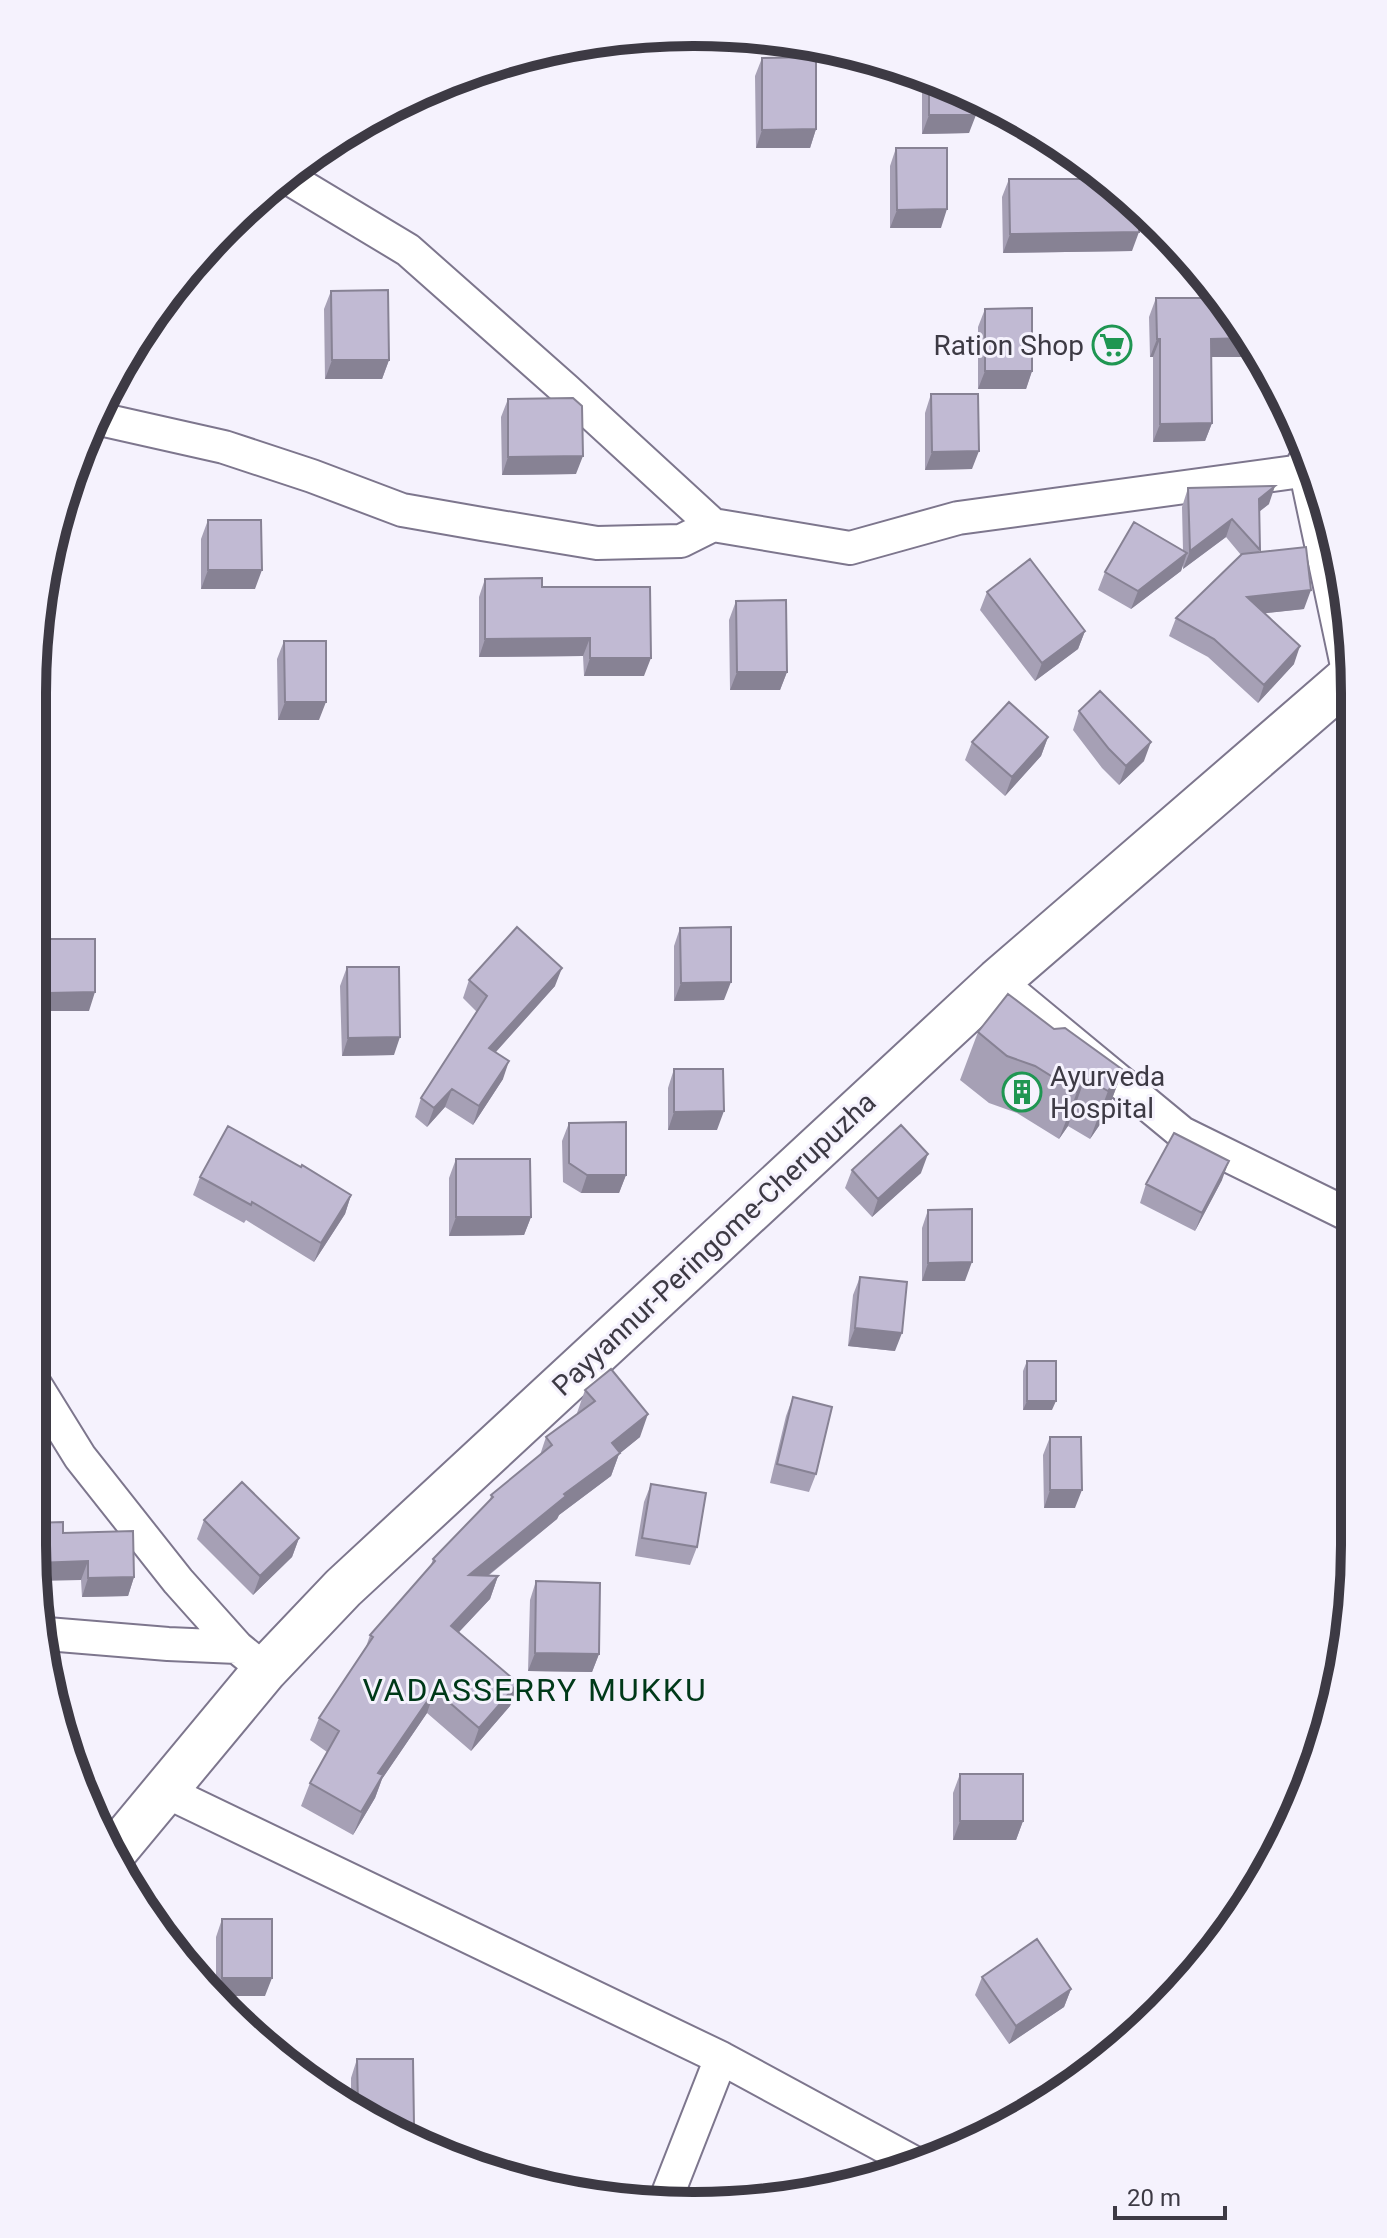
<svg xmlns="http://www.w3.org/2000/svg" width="1387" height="2238" viewBox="0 0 1387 2238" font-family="Roboto,sans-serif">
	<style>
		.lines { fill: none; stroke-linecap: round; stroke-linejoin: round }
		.minor-casing { stroke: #7d768d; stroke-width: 36 }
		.tertiary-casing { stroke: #7d768d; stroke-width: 44 }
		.secondary-casing { stroke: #7d768d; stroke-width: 48 }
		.minor { stroke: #fff; stroke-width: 32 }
		.tertiary { stroke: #fff; stroke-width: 40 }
		.secondary { stroke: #fff; stroke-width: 44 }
		.wall { fill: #a6a0b5 }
		.shaded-wall { fill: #878294 }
		.building { fill: #c1bad3; stroke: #878294; stroke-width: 2 }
		.labels { text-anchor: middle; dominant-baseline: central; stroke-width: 6; stroke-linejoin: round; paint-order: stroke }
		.poi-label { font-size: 28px; fill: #3d3a44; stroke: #f5f2fd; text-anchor: end }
		.street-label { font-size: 28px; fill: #3d3a44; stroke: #f5f2fd }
		.quarter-label { font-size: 32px; letter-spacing: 2px; fill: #003919; stroke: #f5f2fd }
		.rim { fill: none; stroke: #3d3a44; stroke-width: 10 }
	</style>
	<rect width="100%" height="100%" fill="#f5f2fd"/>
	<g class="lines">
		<defs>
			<path id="minor" d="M 285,176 L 408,250 L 566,390 L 713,525 L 850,548 L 958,518 L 1309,470
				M 95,418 L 224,447 L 312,476 L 402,510 L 482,524 L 597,543 L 681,541 L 713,525
				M 998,981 L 1182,1133 L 1351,1216
				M 33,1381 L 80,1457 L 178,1581 L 237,1647 L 265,1670
				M 47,1634 L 168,1644 L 237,1647
				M 165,1791 L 721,2058 L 913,2162
				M 665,2201 L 721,2058"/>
			<path id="tertiary" d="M 1308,463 L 1353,675"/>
			<path id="secondary" d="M 114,1852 L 265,1670 L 343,1588 L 998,981 L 1353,674"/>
		</defs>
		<use href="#minor" class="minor-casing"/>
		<use href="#tertiary" class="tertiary-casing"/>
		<use href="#secondary" class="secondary-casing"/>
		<use href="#minor" class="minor"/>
		<use href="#tertiary" class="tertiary"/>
		<use href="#secondary" class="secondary"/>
	</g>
	<path class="wall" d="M 762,58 L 816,129 L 810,148 L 756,148 L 755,76 Z
		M 925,77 L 975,96 L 969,133 L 922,134 L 922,85 Z
		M 896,148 L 941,228 L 890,228 L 890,166 Z
		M 1097,176 L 1132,251 L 1003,253 L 1002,197 L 1009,179 L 1095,179 Z
		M 331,291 L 389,360 L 382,379 L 325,379 L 324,309 Z
		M 1156,298 L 1244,357 L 1211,357 L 1212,423 L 1205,441 L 1153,442 L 1153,357 L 1150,357 L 1149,317 Z
		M 985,309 L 1032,371 L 1026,389 L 978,389 L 978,327 Z
		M 931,394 L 972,469 L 925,470 L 925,413 Z
		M 508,399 L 576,474 L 502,475 L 501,417 Z
		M 1188,488 L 1269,504 L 1259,512 L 1259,552 L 1304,609 L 1264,613 L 1294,664 L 1258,703 L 1208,657 L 1169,636 L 1176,618 L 1241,555 L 1226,537 L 1183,569 L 1183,565 L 1181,571 L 1131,609 L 1098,590 L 1105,572 L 1183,550 L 1182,507 Z
		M 208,520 L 255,589 L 201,589 L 201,539 Z
		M 485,579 L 542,587 L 644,676 L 584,676 L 583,656 L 479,657 L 479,597 Z
		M 987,592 L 1085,631 L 1078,649 L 1035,681 L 980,610 Z
		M 736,601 L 787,672 L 780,690 L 730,690 L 729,620 Z
		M 284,641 L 319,720 L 278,720 L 277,659 Z
		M 1079,711 L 1144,761 L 1119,785 L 1102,768 L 1073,730 Z
		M 1048,737 L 1041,756 L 1005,796 L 965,760 L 972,742 Z
		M 680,928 L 724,1000 L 674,1001 L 674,946 Z
		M 48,939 L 89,1011 L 41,1011 L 41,957 Z
		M 347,967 L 394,1055 L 342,1056 L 340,986 Z
		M 469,980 L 555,986 L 496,1052 L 503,1079 L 473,1125 L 445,1107 L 427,1127 L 415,1117 L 421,1098 L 477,1012 L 463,998 Z
		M 1054,1029 L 1123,1070 L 1105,1117 L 1090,1139 L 1068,1126 L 1059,1139 L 1017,1113 L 989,1103 L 960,1080 L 978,1032 Z
		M 674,1069 L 717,1130 L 668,1130 L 668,1088 Z
		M 569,1123 L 626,1175 L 619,1193 L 581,1193 L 563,1182 L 562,1141 Z
		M 456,1159 L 531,1217 L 524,1235 L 449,1236 L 449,1178 Z
		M 852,1170 L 921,1173 L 872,1217 L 845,1188 Z
		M 200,1177 L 351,1195 L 345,1214 L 314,1262 L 246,1220 L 244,1223 L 193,1195 Z
		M 1222,1180 L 1195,1231 L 1140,1203 L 1146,1184 Z
		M 928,1210 L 965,1281 L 922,1281 L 922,1228 Z
		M 860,1277 L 895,1351 L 848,1346 L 853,1295 Z
		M 1027,1361 L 1052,1410 L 1023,1410 L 1023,1371 Z
		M 585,1390 L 640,1437 L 619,1454 L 611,1476 L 559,1515 L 557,1519 L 488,1576 L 498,1576 L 490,1599 L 459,1632 L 518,1683 L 510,1706 L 471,1751 L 427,1713 L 382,1779 L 375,1798 L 353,1835 L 301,1806 L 310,1783 L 327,1752 L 310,1740 L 319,1718 L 366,1647 L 370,1635 L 431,1565 L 433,1559 L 490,1500 L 491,1495 L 540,1455 L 546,1437 L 578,1414 L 577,1413 Z
		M 793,1397 L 816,1474 L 809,1492 L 770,1483 L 786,1416 Z
		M 1050,1437 L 1075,1508 L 1044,1508 L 1043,1455 Z
		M 651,1484 L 697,1547 L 690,1565 L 635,1556 L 644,1502 Z
		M 204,1520 L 299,1538 L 292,1557 L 253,1595 L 197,1539 Z
		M 63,1533 L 134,1577 L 128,1596 L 82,1597 L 81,1580 Z
		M 536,1581 L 599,1654 L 592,1672 L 528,1671 L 530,1600 Z
		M 960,1774 L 1023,1821 L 1016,1840 L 953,1840 L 953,1793 Z
		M 222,1919 L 265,1996 L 222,1996 L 216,1989 L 216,1937 Z
		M 982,1977 L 1071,1989 L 1064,2007 L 1009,2044 L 975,1995 Z
		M 357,2059 L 410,2133 L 351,2101 L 351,2078 Z"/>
	<path class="shaded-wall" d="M 929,115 L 976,115 L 969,133 L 922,134 Z
		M 816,129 L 810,148 L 756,148 L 762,130 Z
		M 947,209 L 941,228 L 890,228 L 897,210 Z
		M 1139,232 L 1132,251 L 1003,253 L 1010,234 Z
		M 1249,338 L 1250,340 L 1244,357 L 1204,357 L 1211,339 Z
		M 1157,339 L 1160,339 L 1153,357 L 1150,357 Z
		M 332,360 L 389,360 L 382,379 L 325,379 Z
		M 985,371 L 1032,371 L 1026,389 L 978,389 Z
		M 1212,423 L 1205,441 L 1153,442 L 1160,424 Z
		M 979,451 L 972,469 L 925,470 L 932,452 Z
		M 583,456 L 576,474 L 502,475 L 508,457 Z
		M 1275,486 L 1269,504 L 1252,517 L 1259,499 Z
		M 1232,519 L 1226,537 L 1183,569 L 1190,551 Z
		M 1187,553 L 1181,571 L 1131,609 L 1138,591 Z
		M 208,570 L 262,570 L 255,589 L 201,589 Z
		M 1311,590 L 1304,609 L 1240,616 L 1247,597 Z
		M 1085,631 L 1078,649 L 1035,681 L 1042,663 Z
		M 590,638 L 583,656 L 479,657 L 485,639 Z
		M 1300,646 L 1294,664 L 1258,703 L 1264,685 Z
		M 590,658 L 651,658 L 644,676 L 584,676 Z
		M 737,672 L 787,672 L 780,690 L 730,690 Z
		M 285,702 L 326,702 L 319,720 L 278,720 Z
		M 1048,737 L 1041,756 L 1005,796 L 1012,777 Z
		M 1151,742 L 1144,761 L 1119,785 L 1126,766 Z
		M 562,968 L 555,986 L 483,1066 L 489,1048 Z
		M 731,982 L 724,1000 L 674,1001 L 681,983 Z
		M 95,992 L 89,1011 L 41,1011 L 48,993 Z
		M 400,1037 L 394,1055 L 342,1056 L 348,1038 Z
		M 509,1061 L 503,1079 L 473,1125 L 479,1106 Z
		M 1123,1070 L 1105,1117 L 1090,1139 L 1108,1091 Z
		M 1085,1078 L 1068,1126 L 1059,1139 L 1077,1092 Z
		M 452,1089 L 445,1107 L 427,1127 L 434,1108 Z
		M 724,1111 L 717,1130 L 668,1130 L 674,1112 Z
		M 928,1154 L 921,1173 L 872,1217 L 878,1199 Z
		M 1229,1161 L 1222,1180 L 1195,1231 L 1202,1213 Z
		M 587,1175 L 626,1175 L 619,1193 L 581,1193 Z
		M 351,1195 L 345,1214 L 314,1262 L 321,1243 Z
		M 456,1217 L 531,1217 L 524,1235 L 449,1236 Z
		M 972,1262 L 965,1281 L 922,1281 L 928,1263 Z
		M 855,1328 L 902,1333 L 895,1351 L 848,1346 Z
		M 1027,1401 L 1056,1401 L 1052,1410 L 1023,1410 Z
		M 648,1414 L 640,1437 L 619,1454 L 611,1476 L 559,1515 L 557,1519 L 460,1598 L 469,1575 L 564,1494 L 612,1443 Z
		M 1050,1490 L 1082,1490 L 1075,1508 L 1044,1508 Z
		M 299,1538 L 292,1557 L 253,1595 L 260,1576 Z
		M 88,1561 L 81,1580 L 38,1581 L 35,1563 Z
		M 498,1576 L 490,1599 L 443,1649 L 451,1626 Z
		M 134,1577 L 128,1596 L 82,1597 L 88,1578 Z
		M 535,1653 L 599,1654 L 592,1672 L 528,1671 Z
		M 518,1683 L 510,1706 L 471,1751 L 479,1728 Z
		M 435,1690 L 427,1713 L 382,1779 L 375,1798 L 353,1835 L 378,1773 Z
		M 960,1821 L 1023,1821 L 1016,1840 L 953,1840 Z
		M 222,1978 L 272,1978 L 265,1996 L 222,1996 L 218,1991 Z
		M 1071,1989 L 1064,2007 L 1009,2044 L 1016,2026 Z
		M 394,2125 L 414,2125 L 410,2133 Z"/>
	<path class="building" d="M 816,57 L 816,129 L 762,130 L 762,58 Z
		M 929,79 L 975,96 L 976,115 L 929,115 Z
		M 896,148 L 947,148 L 947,209 L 897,210 Z
		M 1097,176 L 1104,176 L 1139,209 L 1139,232 L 1010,234 L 1009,179 L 1097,179 Z
		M 388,290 L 389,360 L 332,360 L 331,291 Z
		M 1156,298 L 1220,298 L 1249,338 L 1211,339 L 1212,423 L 1160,424 L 1160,339 L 1157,339 Z
		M 1032,308 L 1032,371 L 985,371 L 985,309 Z
		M 931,394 L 978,394 L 979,451 L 932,452 Z
		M 573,398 L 582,406 L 583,456 L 508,457 L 508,399 Z
		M 1275,486 L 1259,499 L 1260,550 L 1232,519 L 1190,551 L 1188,488 Z
		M 208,520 L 261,520 L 262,570 L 208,570 Z
		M 1134,522 L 1187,553 L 1138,591 L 1105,572 Z
		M 1306,547 L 1311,590 L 1247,597 L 1300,646 L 1264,685 L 1214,639 L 1176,618 L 1242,554 Z
		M 1030,559 L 1085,631 L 1042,663 L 987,592 Z
		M 542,578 L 542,587 L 650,587 L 651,658 L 590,658 L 590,638 L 485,639 L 485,579 Z
		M 786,600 L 787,672 L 737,672 L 736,601 Z
		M 284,641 L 326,641 L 326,702 L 285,702 Z
		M 1100,691 L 1151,742 L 1126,766 L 1109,749 L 1079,711 Z
		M 1009,702 L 1048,737 L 1012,777 L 972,742 Z
		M 517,927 L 562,968 L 489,1048 L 509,1061 L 479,1106 L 452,1089 L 434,1108 L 421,1098 L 487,996 L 469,980 Z
		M 731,927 L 731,982 L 681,983 L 680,928 Z
		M 48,939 L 95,939 L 95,992 L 48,993 Z
		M 347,967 L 399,967 L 400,1037 L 348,1038 Z
		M 1008,994 L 1054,1029 L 1065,1028 L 1123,1070 L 1108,1091 L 1085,1078 L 1077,1092 L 1035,1066 L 1007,1056 L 978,1032 Z
		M 674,1069 L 723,1069 L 724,1111 L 674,1112 Z
		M 626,1122 L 626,1175 L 587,1175 L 569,1163 L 569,1123 Z
		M 901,1125 L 928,1154 L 878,1199 L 852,1170 Z
		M 228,1126 L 301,1167 L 302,1165 L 351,1195 L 321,1243 L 252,1202 L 251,1205 L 200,1177 Z
		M 1174,1133 L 1229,1161 L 1202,1213 L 1146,1184 Z
		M 456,1159 L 530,1159 L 531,1217 L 456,1217 Z
		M 972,1209 L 972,1262 L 928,1263 L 928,1210 Z
		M 860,1277 L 907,1282 L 902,1333 L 855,1328 Z
		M 1027,1361 L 1056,1361 L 1056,1401 L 1027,1401 Z
		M 611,1369 L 648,1414 L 612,1443 L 620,1453 L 564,1494 L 566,1496 L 469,1575 L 498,1576 L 451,1626 L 518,1683 L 479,1728 L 435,1690 L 378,1773 L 383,1775 L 361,1812 L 310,1783 L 339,1731 L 319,1718 L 373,1637 L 370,1635 L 435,1561 L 433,1559 L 493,1497 L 491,1495 L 552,1445 L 546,1437 L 595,1401 L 585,1390 Z
		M 793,1397 L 832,1407 L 816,1474 L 777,1464 Z
		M 1050,1437 L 1081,1437 L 1082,1490 L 1050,1490 Z
		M 242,1482 L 299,1538 L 260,1576 L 204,1520 Z
		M 651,1484 L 706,1493 L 697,1547 L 642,1538 Z
		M 63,1522 L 63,1533 L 133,1531 L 134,1577 L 88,1578 L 88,1561 L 35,1563 L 32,1544 L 32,1523 Z
		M 536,1581 L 600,1583 L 599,1654 L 535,1653 Z
		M 960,1774 L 1023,1774 L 1023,1821 L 960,1821 Z
		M 222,1919 L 272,1919 L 272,1978 L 222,1978 Z
		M 1037,1939 L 1071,1989 L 1016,2026 L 982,1977 Z
		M 357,2059 L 413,2059 L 414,2125 L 394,2125 L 358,2105 Z"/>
	<defs>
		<symbol id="supermarket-ring" viewBox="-11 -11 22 22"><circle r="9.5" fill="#f5f2fd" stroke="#1f9652" stroke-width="1.5"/><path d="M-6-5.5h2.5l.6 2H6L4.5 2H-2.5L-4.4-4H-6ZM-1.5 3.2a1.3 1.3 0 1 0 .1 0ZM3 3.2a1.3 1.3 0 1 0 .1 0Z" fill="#1f9652"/></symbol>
		<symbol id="building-ring" viewBox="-11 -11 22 22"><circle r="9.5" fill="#f5f2fd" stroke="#1f9652" stroke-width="1.5"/><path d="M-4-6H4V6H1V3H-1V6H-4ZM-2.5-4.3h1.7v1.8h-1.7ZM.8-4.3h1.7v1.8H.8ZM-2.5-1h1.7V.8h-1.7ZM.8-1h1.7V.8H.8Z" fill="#1f9652"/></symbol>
	</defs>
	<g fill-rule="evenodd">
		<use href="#supermarket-ring" x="1090" y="323" width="44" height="44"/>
		<use href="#building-ring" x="1000" y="1070" width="44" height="44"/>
	</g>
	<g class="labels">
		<g class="poi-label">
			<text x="1084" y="345">Ration Shop</text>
			<text x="1050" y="1076" text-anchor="start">Ayurveda<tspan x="1050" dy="32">Hospital</tspan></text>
		</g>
		<g class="street-label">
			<text transform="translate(714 1244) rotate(-43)">Payyannur-Peringome-Cherupuzha</text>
		</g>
		<g class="quarter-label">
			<text x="535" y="1690">VADASSERRY MUKKU</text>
		</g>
	</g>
	<path d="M0 0H1387V2238H0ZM693 46H694A647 647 0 0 1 1341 693V1545A647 647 0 0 1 694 2192H693A647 647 0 0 1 46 1545V693A647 647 0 0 1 693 46Z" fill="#f5f2fd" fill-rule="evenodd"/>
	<path class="rim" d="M693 46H694A647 647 0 0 1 1341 693V1545A647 647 0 0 1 694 2192H693A647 647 0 0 1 46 1545V693A647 647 0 0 1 693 46Z"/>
	<path d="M1115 2206v12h110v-12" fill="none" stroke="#3d3a44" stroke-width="4"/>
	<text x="1127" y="2206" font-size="24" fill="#3d3a44" stroke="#f5f2fd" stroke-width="6" paint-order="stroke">20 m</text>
</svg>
